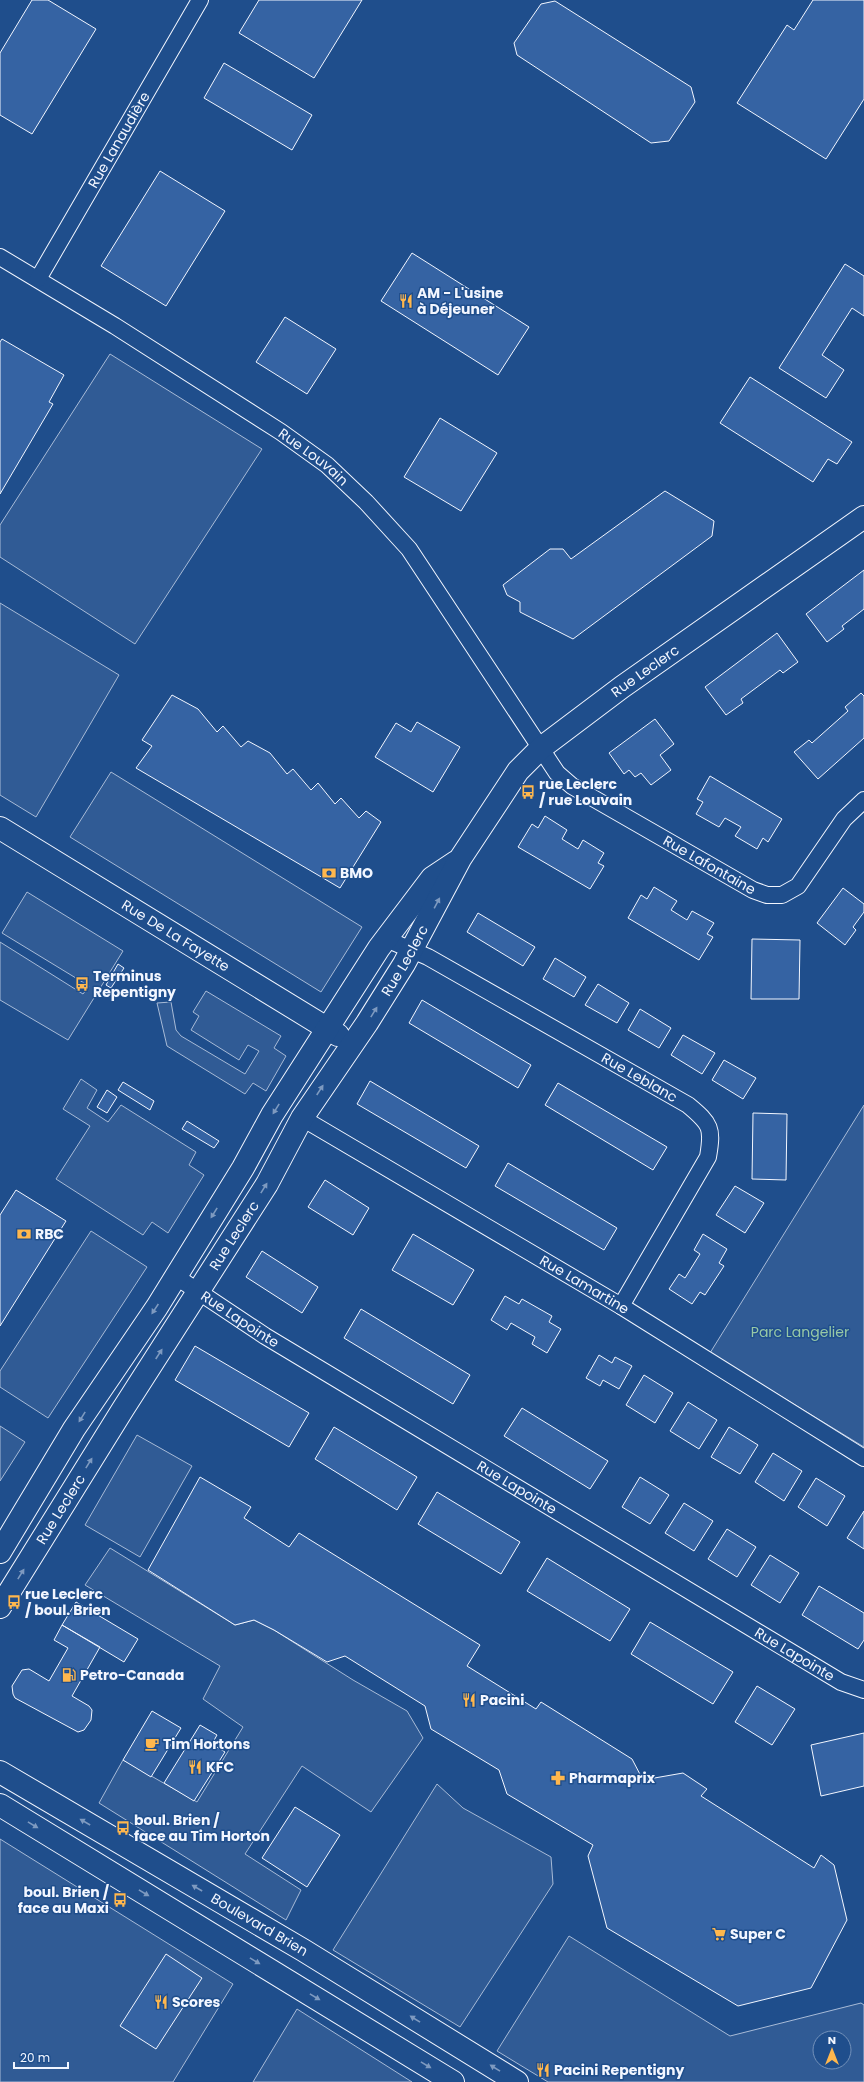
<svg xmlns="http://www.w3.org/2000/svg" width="864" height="2082" viewBox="0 0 864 2082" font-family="Poppins,sans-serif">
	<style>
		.built { fill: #305b95; stroke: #a8bbd7; fill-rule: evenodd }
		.building { fill: #3563a3; stroke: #f2f6ff }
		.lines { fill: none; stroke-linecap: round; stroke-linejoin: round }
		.street-casing { stroke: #f2f6ff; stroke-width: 18 }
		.secondary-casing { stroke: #f2f6ff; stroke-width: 24 }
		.street { stroke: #1f4e8c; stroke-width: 16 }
		.secondary { stroke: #1f4e8c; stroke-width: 22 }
		.oneway { fill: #7e9ac0 }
		.labels { text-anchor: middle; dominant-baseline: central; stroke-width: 3; stroke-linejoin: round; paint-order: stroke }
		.street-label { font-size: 14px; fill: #f2f6ff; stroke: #1f4e8c }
		.poi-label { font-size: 14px; font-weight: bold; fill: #f2f6ff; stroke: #1f4e8c; text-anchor: start }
		.park-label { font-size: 14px; fill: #97c8a6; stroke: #1f4e8c }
	</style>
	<rect width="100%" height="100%" fill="#1f4e8c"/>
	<path class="built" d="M 110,354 L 262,449 L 135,644 L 0,557 L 0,525 Z
		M 0,603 L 119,675 L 36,817 L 0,795 Z
		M 111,772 L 362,927 L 321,992 L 70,837 Z
		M 27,892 L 123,951 L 68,1040 L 0,1000 L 0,942 L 83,994 L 89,986 L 2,933 Z
		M 206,991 L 281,1036 L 274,1048 L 286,1056 L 266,1091 L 253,1083 L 245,1094 L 167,1046 L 157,1003 L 171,1002 L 176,1030 L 181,1036 L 245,1074 L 259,1051 L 248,1045 L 239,1060 L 191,1030 L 199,1016 L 193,1012 Z
		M 81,1079 L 97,1090 L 87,1108 L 108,1122 L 121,1105 L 196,1152 L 189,1165 L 204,1175 L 168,1233 L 152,1222 L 143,1235 L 56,1179 L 90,1126 L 63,1109 Z
		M 864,1105 L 864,1447 L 710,1353 Z
		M 91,1231 L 147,1267 L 48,1418 L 0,1387 L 0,1371 Z
		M 0,1426 L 25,1442 L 0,1481 Z
		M 137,1435 L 192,1466 L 140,1557 L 85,1525 Z
		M 110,1548 L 235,1625 L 254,1620 L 274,1630 L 353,1680 L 407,1711 L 423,1738 L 371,1812 L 302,1766 L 245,1854 L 301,1890 L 286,1920 L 99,1803 L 123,1760 L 197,1802 L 243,1727 L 203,1699 L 220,1666 L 85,1585 Z
		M 437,1784 L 463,1808 L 551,1857 L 553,1884 L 460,2027 L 333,1950 Z
		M 0,1839 L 233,1984 L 173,2082 L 0,2082 Z
		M 569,1936 L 730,2036 L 861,2003 L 864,2005 L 864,2082 L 548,2082 L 497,2051 ZM 820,2038 L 844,2038 L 844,2062 L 820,2062 Z
		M 297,2009 L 412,2082 L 253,2082 Z"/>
	<path class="building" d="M 32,0 L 48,0 L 96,29 L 32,134 L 0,115 L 0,53 Z
		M 259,0 L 362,0 L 314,78 L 239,33 Z
		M 813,0 L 864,0 L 864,99 L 826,159 L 737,103 L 787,25 L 794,30 Z
		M 555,1 L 691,87 L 695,102 L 669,141 L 651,143 L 517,55 L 514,43 L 541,4 Z
		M 224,63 L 312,115 L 292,150 L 204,98 Z
		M 160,171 L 225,211 L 166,306 L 101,266 Z
		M 412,253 L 529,327 L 498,375 L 381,301 Z
		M 845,264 L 864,276 L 864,316 L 852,308 L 822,355 L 844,370 L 826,398 L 779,368 Z
		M 285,317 L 336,349 L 307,394 L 256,362 Z
		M 2,339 L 64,375 L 49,402 L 53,404 L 0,494 L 0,342 Z
		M 750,377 L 852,442 L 837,464 L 828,459 L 813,482 L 720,423 Z
		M 440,418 L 497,453 L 461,511 L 404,477 Z
		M 665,491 L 714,521 L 712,536 L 573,639 L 520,612 L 520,602 L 507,595 L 503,585 L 550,549 L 563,549 L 571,559 Z
		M 864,570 L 864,609 L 842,626 L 844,629 L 827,642 L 806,614 Z
		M 777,633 L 798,662 L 783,673 L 780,670 L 741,699 L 743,703 L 726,715 L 705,687 Z
		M 861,693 L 864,696 L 864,738 L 818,779 L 794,752 L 809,740 L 812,743 L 848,711 L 845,707 Z
		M 172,695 L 198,709 L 217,732 L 223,726 L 241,747 L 248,741 L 270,753 L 287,774 L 293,769 L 311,790 L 318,783 L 335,804 L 341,798 L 359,818 L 366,811 L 381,822 L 340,888 L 136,768 L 152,746 L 142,740 Z
		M 655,719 L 674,744 L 660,755 L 671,770 L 651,785 L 641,773 L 635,777 L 629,770 L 624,774 L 609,753 Z
		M 417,722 L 460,747 L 433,792 L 375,757 L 396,723 L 411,732 Z
		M 710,776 L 782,819 L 768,842 L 763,838 L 757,849 L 735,836 L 741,827 L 725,818 L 719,827 L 696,814 L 703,802 L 697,799 Z
		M 545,816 L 567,830 L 562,839 L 578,849 L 583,840 L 604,853 L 598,863 L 604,866 L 590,889 L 518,847 L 532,824 L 538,828 Z
		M 654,887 L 677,901 L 671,910 L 687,920 L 692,911 L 714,923 L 707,934 L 713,937 L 699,960 L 628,918 L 641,895 L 647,899 Z
		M 843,888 L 864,904 L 864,912 L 853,927 L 856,930 L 845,945 L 817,923 Z
		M 478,913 L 535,947 L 523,966 L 467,932 Z
		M 752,939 L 800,940 L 799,999 L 751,999 Z
		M 555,958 L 586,977 L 574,997 L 543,979 Z
		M 118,964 L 124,968 L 111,988 L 106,985 Z
		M 598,984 L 629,1003 L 617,1023 L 585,1005 Z
		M 422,1000 L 531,1065 L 518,1088 L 409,1023 Z
		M 640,1009 L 671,1028 L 659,1048 L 628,1030 Z
		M 683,1035 L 715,1053 L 702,1074 L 671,1055 Z
		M 724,1060 L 756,1078 L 743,1099 L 712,1080 Z
		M 370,1081 L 479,1146 L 466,1168 L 357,1104 Z
		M 123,1082 L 154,1101 L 150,1110 L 118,1090 Z
		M 558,1083 L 667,1147 L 653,1170 L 545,1105 Z
		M 107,1090 L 117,1097 L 107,1113 L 97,1107 Z
		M 753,1113 L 787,1114 L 786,1180 L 752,1179 Z
		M 187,1121 L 219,1141 L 214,1148 L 182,1129 Z
		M 508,1163 L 617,1228 L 604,1250 L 495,1186 Z
		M 325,1180 L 369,1208 L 353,1235 L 308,1207 Z
		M 735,1186 L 764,1203 L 745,1233 L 716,1215 Z
		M 16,1190 L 66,1221 L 0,1326 L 0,1215 Z
		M 413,1234 L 474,1270 L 453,1305 L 392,1270 Z
		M 703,1234 L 727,1249 L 719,1263 L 724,1266 L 705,1295 L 700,1292 L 692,1304 L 669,1289 L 679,1274 L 685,1278 L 700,1254 L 694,1250 Z
		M 262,1251 L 318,1287 L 302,1313 L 246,1277 Z
		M 505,1296 L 519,1304 L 522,1299 L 552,1316 L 549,1322 L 561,1329 L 547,1353 L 532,1344 L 535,1337 L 511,1323 L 507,1330 L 491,1320 Z
		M 361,1309 L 470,1375 L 453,1404 L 344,1338 Z
		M 195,1346 L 309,1413 L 289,1447 L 175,1380 Z
		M 599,1355 L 612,1363 L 615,1357 L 632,1366 L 619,1389 L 603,1380 L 600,1386 L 586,1378 Z
		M 644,1375 L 673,1393 L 655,1423 L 626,1405 Z
		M 688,1402 L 717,1420 L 699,1449 L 670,1431 Z
		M 522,1408 L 608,1461 L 590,1489 L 504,1436 Z
		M 334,1427 L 417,1477 L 397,1510 L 315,1459 Z
		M 729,1427 L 758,1445 L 740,1474 L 711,1457 Z
		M 773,1453 L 802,1471 L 784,1501 L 755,1482 Z
		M 200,1477 L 251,1507 L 244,1518 L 289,1547 L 299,1533 L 480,1645 L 467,1666 L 536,1709 L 541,1702 L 632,1759 L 643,1780 L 683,1773 L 707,1789 L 701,1796 L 814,1868 L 821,1855 L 834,1865 L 847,1920 L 811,1988 L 738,2006 L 607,1928 L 588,1856 L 593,1845 L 507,1794 L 499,1770 L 431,1729 L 425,1706 L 345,1656 L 327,1662 L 274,1630 L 254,1620 L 235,1625 L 148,1570 Z
		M 640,1477 L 669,1495 L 650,1524 L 622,1507 Z
		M 816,1478 L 845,1496 L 827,1526 L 798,1507 Z
		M 437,1492 L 520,1542 L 501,1574 L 418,1524 Z
		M 684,1503 L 713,1521 L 694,1551 L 665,1533 Z
		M 864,1511 L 864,1549 L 847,1538 Z
		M 727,1529 L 756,1547 L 737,1577 L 708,1559 Z
		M 770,1555 L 799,1573 L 780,1603 L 751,1585 Z
		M 547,1558 L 630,1609 L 610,1641 L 527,1591 Z
		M 819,1586 L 864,1613 L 864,1640 L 858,1649 L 802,1615 Z
		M 76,1602 L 138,1639 L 124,1662 L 62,1625 Z
		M 650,1622 L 733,1672 L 713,1704 L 631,1654 Z
		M 62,1625 L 100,1647 L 72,1696 L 89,1706 L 92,1710 L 91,1720 L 84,1730 L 78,1732 L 15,1698 L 13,1694 L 12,1686 L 22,1670 L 29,1669 L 49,1681 L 68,1648 L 54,1640 Z
		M 757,1686 L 795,1709 L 772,1745 L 735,1722 Z
		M 152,1711 L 181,1728 L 151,1777 L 123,1760 Z
		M 200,1725 L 217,1735 L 212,1744 L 225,1752 L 194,1801 L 164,1783 Z
		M 864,1733 L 864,1786 L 821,1796 L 811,1745 Z
		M 295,1807 L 340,1835 L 307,1887 L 262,1858 Z
		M 166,1954 L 202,1978 L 156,2049 L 120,2026 Z"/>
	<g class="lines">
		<defs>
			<g id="street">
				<path id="s1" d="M 0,257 L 115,326 L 281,432 L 327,465 L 366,502 L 409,549 L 557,773 L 572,786 L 753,890 L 767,895 L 782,895 L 798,886 L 844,819 L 864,800"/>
				<path id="s2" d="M 38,279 L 200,0"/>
				<path id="s3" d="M 386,939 L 428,957 L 688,1105 C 711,1124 713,1128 708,1157 L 621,1306"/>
				<path id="s4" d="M 302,1118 L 621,1306 L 864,1458"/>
				<path id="s5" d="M 175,1276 L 265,1336 L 841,1682 L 864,1690"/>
			</g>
			<g id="secondary">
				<path id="s6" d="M 0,828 L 338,1035"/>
				<path d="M 0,1552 L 74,1429 L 157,1307 L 243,1168 L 272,1115 L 379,948 L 432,878 L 456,862"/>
				<path id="s7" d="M 0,1607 L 123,1409 L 267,1184 L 302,1118 L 367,1023 L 404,964 L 460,859 L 518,771 L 541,748 L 622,687 L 864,517"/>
				<path id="s8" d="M 0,1772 L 303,1950 L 517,2082"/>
				<path d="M 0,1805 L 453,2082"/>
			</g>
		</defs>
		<use href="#street" class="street-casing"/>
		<use href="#secondary" class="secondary-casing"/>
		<use href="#street" class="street"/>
		<use href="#secondary" class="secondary"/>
	</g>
	<defs><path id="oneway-solid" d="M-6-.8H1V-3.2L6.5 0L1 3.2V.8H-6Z"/></defs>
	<g class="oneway">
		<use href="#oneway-solid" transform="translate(437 903) rotate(-62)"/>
		<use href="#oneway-solid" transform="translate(374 1012) rotate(-58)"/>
		<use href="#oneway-solid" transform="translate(320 1090) rotate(-57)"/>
		<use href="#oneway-solid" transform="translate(276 1109) rotate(122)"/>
		<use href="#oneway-solid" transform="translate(264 1188) rotate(-58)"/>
		<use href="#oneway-solid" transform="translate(214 1213) rotate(122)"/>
		<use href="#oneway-solid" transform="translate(155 1309) rotate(124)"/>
		<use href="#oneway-solid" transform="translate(159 1354) rotate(-57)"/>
		<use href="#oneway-solid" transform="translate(82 1417) rotate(122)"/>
		<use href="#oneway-solid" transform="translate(89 1463) rotate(-58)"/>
		<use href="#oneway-solid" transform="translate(21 1574) rotate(-58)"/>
		<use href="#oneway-solid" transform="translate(85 1822) rotate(-150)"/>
		<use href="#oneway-solid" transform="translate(33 1825) rotate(31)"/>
		<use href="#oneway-solid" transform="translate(197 1888) rotate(-150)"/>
		<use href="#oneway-solid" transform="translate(144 1893) rotate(31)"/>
		<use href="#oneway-solid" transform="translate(255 1961) rotate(31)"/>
		<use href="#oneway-solid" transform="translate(315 1997) rotate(31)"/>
		<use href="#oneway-solid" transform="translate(415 2019) rotate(-148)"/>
		<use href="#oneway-solid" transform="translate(426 2065) rotate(31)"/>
		<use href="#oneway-solid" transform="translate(495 2068) rotate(-148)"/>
	</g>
	<defs>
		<symbol id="restaurant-bare" viewBox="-9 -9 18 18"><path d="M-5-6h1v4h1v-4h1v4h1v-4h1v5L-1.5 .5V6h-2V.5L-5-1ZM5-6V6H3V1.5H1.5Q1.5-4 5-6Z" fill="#ffb74d" stroke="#1f4e8c" stroke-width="2.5" paint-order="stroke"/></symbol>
		<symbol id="bus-bare" viewBox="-9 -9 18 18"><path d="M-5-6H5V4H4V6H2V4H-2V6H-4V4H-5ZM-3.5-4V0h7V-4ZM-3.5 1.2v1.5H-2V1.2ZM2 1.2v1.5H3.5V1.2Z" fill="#ffb74d" stroke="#1f4e8c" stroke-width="2.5" paint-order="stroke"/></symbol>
		<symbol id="bank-bare" viewBox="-9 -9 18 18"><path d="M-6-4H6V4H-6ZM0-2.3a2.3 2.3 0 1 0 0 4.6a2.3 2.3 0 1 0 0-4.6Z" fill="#ffb74d" stroke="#1f4e8c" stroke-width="2.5" paint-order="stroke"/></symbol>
		<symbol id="fuel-bare" viewBox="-9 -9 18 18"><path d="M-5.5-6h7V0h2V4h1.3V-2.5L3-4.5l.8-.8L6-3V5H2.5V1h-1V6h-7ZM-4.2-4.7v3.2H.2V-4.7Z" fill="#ffb74d" stroke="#1f4e8c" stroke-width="2.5" paint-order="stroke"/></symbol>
		<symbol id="cafe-bare" viewBox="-9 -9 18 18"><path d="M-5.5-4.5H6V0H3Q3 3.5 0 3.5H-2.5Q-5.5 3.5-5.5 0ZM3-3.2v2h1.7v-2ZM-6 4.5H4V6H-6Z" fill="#ffb74d" stroke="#1f4e8c" stroke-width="2.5" paint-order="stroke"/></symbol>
		<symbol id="pharmacy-bare" viewBox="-9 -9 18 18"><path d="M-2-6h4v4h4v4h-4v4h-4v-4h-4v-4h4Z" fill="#ffb74d" stroke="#1f4e8c" stroke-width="2.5" paint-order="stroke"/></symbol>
		<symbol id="supermarket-bare" viewBox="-9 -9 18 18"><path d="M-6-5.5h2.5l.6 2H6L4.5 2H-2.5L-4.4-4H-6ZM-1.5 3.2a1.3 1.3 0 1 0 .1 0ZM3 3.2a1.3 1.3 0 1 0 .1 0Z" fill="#ffb74d" stroke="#1f4e8c" stroke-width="2.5" paint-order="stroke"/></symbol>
	</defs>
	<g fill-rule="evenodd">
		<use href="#restaurant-bare" x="396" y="291" width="20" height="20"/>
		<use href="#bus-bare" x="518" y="782" width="20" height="20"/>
		<use href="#bank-bare" x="319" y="863" width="20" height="20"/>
		<use href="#bus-bare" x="72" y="974" width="20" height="20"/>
		<use href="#bank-bare" x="14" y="1224" width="20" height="20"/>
		<use href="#bus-bare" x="4" y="1592" width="20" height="20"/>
		<use href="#fuel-bare" x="59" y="1665" width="20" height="20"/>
		<use href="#restaurant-bare" x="459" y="1690" width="20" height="20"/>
		<use href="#cafe-bare" x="142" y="1734" width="20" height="20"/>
		<use href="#restaurant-bare" x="185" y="1757" width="20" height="20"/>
		<use href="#pharmacy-bare" x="548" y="1768" width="20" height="20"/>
		<use href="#bus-bare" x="113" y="1818" width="20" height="20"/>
		<use href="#bus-bare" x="110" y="1890" width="20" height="20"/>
		<use href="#supermarket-bare" x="709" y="1924" width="20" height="20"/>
		<use href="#restaurant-bare" x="151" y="1992" width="20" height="20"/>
		<use href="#restaurant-bare" x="533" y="2060" width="20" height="20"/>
	</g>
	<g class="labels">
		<g class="street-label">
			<text stroke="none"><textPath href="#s2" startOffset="161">Rue Lanaudière</textPath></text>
			<text stroke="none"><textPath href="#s1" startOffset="372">Rue Louvain</textPath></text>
			<text stroke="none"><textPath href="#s7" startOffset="1146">Rue Leclerc</textPath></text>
			<text stroke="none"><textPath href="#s1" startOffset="952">Rue Lafontaine</textPath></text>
			<text stroke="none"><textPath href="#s6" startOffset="206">Rue De La Fayette</textPath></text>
			<text stroke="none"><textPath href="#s7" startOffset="763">Rue Leclerc</textPath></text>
			<text stroke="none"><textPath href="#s3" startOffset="289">Rue Leblanc</textPath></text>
			<text stroke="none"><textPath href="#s7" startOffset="439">Rue Leclerc</textPath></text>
			<text stroke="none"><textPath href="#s4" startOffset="328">Rue Lamartine</textPath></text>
			<text stroke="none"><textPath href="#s5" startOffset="78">Rue Lapointe</textPath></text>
			<text stroke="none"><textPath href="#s5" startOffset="402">Rue Lapointe</textPath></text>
			<text stroke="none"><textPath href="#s7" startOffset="115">Rue Leclerc</textPath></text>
			<text stroke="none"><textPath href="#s5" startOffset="726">Rue Lapointe</textPath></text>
			<text stroke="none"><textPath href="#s8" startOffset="301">Boulevard Brien</textPath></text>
		</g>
		<g class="poi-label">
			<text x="417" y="293">AM - L'usine<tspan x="417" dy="16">à Déjeuner</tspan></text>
			<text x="539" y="784">rue Leclerc<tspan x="539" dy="16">/ rue Louvain</tspan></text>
			<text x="340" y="873">BMO</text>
			<text x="93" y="976">Terminus<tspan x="93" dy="16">Repentigny</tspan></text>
			<text x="35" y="1234">RBC</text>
			<text x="25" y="1594">rue Leclerc<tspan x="25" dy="16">/ boul. Brien</tspan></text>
			<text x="80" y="1675">Petro-Canada</text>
			<text x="480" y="1700">Pacini</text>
			<text x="163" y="1744">Tim Hortons</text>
			<text x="206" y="1767">KFC</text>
			<text x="569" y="1778">Pharmaprix</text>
			<text x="134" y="1820">boul. Brien /<tspan x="134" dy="16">face au Tim Horton</tspan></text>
			<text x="109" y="1892" text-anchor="end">boul. Brien /<tspan x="109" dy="16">face au Maxi</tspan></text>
			<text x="730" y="1934">Super C</text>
			<text x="172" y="2002">Scores</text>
			<text x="554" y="2070">Pacini Repentigny</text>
		</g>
		<g class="park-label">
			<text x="800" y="1332">Parc Langelier</text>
		</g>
	</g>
	<g transform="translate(832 2050)"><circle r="19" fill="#1f4e8c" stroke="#7391ba"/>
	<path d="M0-3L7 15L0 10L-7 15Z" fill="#ffb74d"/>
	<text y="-6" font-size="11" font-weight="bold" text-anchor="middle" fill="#f2f6ff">N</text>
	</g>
	<path d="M14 2062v6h54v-6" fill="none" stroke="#f2f6ff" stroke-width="2"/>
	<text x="20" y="2062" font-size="12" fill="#f2f6ff" stroke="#1f4e8c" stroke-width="3" paint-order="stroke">20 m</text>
</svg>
